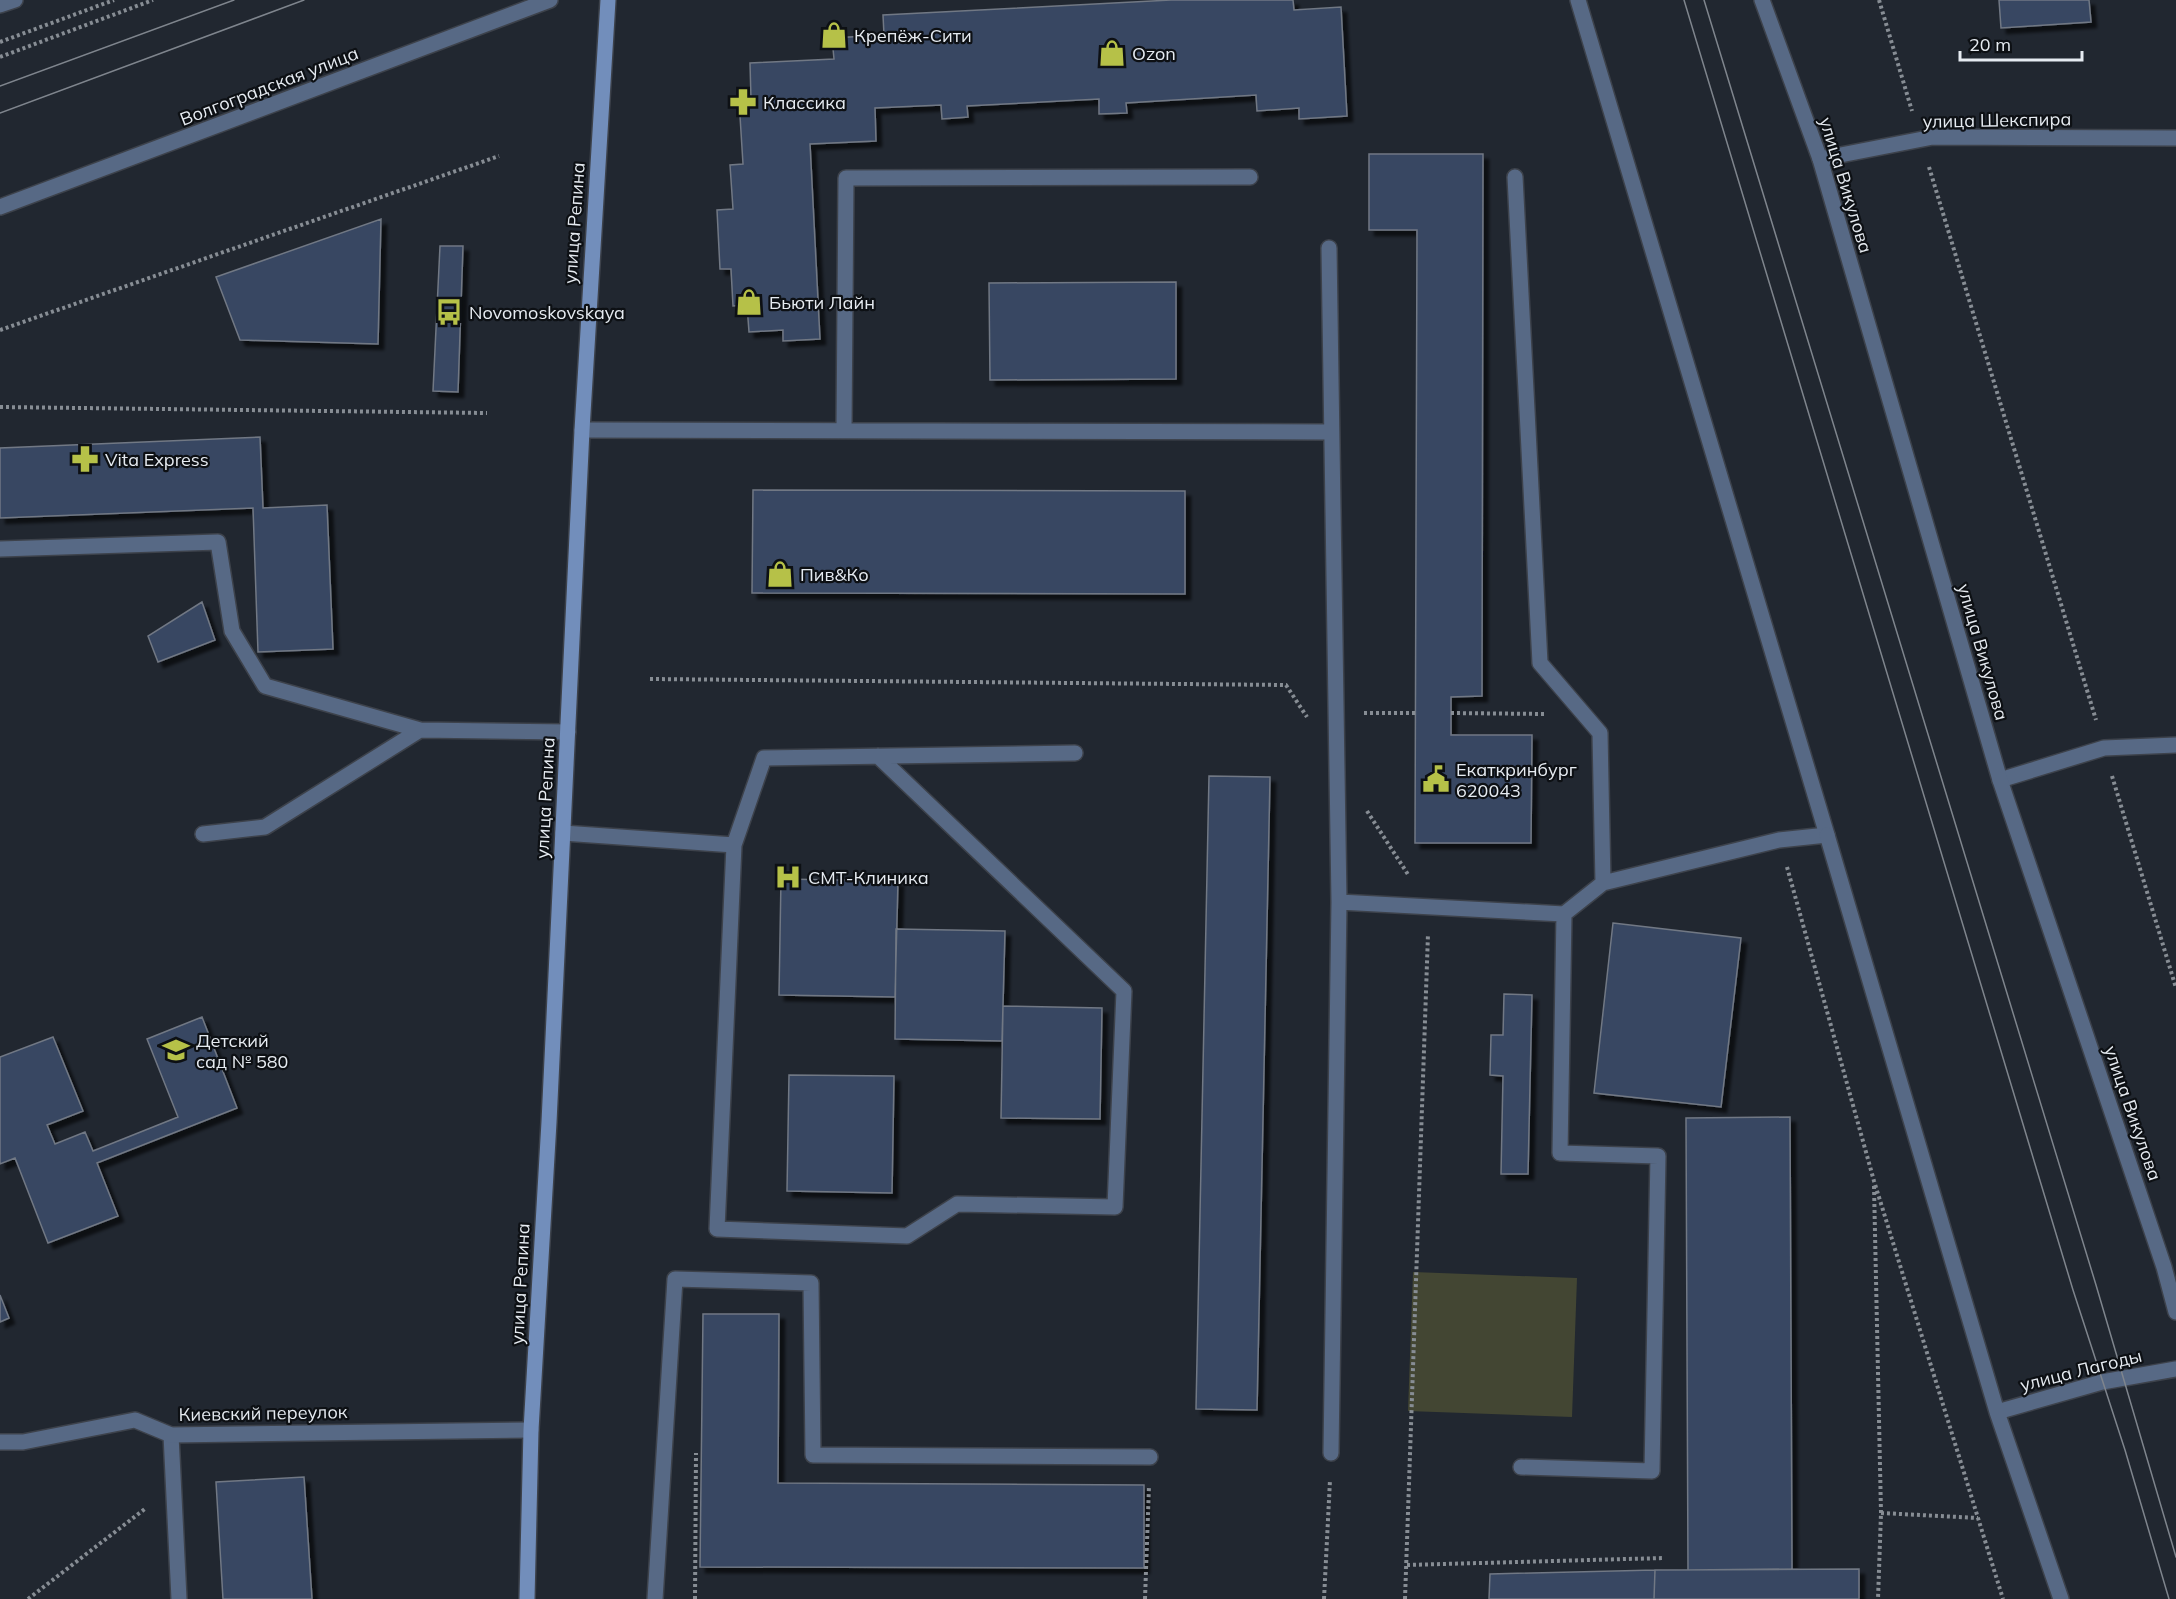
<svg xmlns="http://www.w3.org/2000/svg" width="2176" height="1599" viewBox="0 0 2176 1599" font-family="Mulish,sans-serif">
	<style>
		.green { fill: #434633 }
		.building { fill: #374762; stroke: #717884; stroke-width: 1.5; filter: url(#shadow) }
		.lines { fill: none; stroke-linecap: round; stroke-linejoin: round }
		.service-casing { stroke: #3d424b; stroke-width: 18 }
		.minor-casing { stroke: #3d424b; stroke-width: 18 }
		.tertiary-casing { stroke: #3d424b; stroke-width: 18 }
		.secondary-casing { stroke: #3d424b; stroke-width: 18 }
		.path { stroke: #878d94; stroke-width: 4; stroke-dasharray: 3 3; stroke-linecap: butt }
		.service { stroke: #576985; stroke-width: 15 }
		.minor { stroke: #576985; stroke-width: 15 }
		.tertiary { stroke: #576985; stroke-width: 15 }
		.secondary { stroke: #728ebb; stroke-width: 15 }
		.tram { stroke: #7f858d; stroke-width: 1.5 }
		.labels { text-anchor: middle; dominant-baseline: central; stroke-width: 4.5; stroke-linejoin: round; paint-order: stroke }
		.poi-label { font-size: 18px; fill: #e6ebf1; stroke: #0d1014; text-anchor: start }
		.street-label { font-size: 18px; fill: #e6ebf1; stroke: #0d1014 }
	</style>
	<defs>
		<filter id="shadow"><feDropShadow dx="5.5" dy="5.5" stdDeviation="1.5" flood-color="#0009"/></filter>
	</defs>
	<rect width="100%" height="100%" fill="#212730"/>
	<path class="green" d="M 1413,1272 L 1577,1278 L 1572,1417 L 1408,1411 Z"/>
	<path class="building" d="M 1171,0 L 1293,0 L 1294,10 L 1341,7 L 1347,116 L 1299,119 L 1299,108 L 1257,111 L 1256,95 L 1126,103 L 1127,113 L 1099,114 L 1099,99 L 967,106 L 968,117 L 942,119 L 941,105 L 875,108 L 876,141 L 810,144 L 820,339 L 783,341 L 783,330 L 749,332 L 747,305 L 733,306 L 731,269 L 720,269 L 717,210 L 733,209 L 730,165 L 743,164 L 739,100 L 751,99 L 750,63 L 834,59 L 832,38 L 884,35 L 883,15 Z
		M 1999,0 L 2089,0 L 2091,22 L 2001,28 Z
		M 1369,154 L 1483,154 L 1482,696 L 1451,697 L 1451,735 L 1532,735 L 1531,843 L 1415,843 L 1417,230 L 1369,230 Z
		M 381,219 L 378,344 L 240,340 L 216,277 Z
		M 440,246 L 463,246 L 458,392 L 433,391 Z
		M 1176,282 L 1176,379 L 990,380 L 989,283 Z
		M 260,437 L 263,508 L 327,505 L 333,649 L 258,652 L 253,508 L 0,518 L 0,448 Z
		M 753,490 L 1185,491 L 1185,594 L 752,593 Z
		M 202,602 L 215,640 L 158,662 L 148,636 Z
		M 1209,776 L 1270,777 L 1257,1410 L 1196,1409 Z
		M 781,879 L 898,881 L 895,997 L 779,995 Z
		M 1613,923 L 1741,938 L 1721,1107 L 1594,1093 Z
		M 896,929 L 1005,931 L 1002,1041 L 895,1039 Z
		M 1504,994 L 1532,995 L 1528,1174 L 1501,1174 L 1503,1076 L 1490,1075 L 1491,1035 L 1503,1035 Z
		M 1003,1006 L 1102,1008 L 1100,1119 L 1001,1118 Z
		M 202,1017 L 237,1108 L 97,1163 L 118,1216 L 48,1243 L 15,1158 L 0,1164 L 0,1057 L 53,1037 L 83,1111 L 47,1125 L 55,1144 L 85,1132 L 93,1151 L 178,1117 L 147,1039 Z
		M 789,1075 L 894,1076 L 892,1193 L 787,1191 Z
		M 1790,1117 L 1792,1569 L 1688,1570 L 1686,1118 Z
		M 0,1295 L 9,1318 L 0,1322 Z
		M 703,1314 L 779,1314 L 778,1483 L 1144,1485 L 1144,1568 L 700,1567 Z
		M 304,1477 L 312,1599 L 223,1599 L 216,1482 Z
		M 1859,1569 L 1859,1599 L 1654,1599 L 1655,1570 Z
		M 1655,1570 L 1654,1599 L 1489,1599 L 1490,1574 Z"/>
	<g class="lines">
		<defs>
			<path id="service" d="M 0,5 L 15,0
				M 1515,177 L 1540,663 L 1600,733 L 1603,883
				M 1329,248 L 1339,902 L 1331,1453
				M 582,430 L 1331,432
				M 844,430 L 846,178 L 1250,177
				M 0,549 L 218,542 L 232,631 L 265,686 L 420,730 L 568,732
				M 563,833 L 734,845 L 764,758 L 1075,753
				M 203,834 L 265,827 L 420,730
				M 734,845 L 717,1229 L 907,1236 L 957,1204 L 1115,1207 L 1124,991 L 878,756
				M 1339,902 L 1564,914 L 1603,883 L 1779,840 L 1827,835 L 1578,0
				M 171,1435 L 179,1599
				M 1521,1467 L 1652,1471 L 1658,1156 L 1560,1153 L 1564,914
				M 655,1599 L 675,1279 L 811,1283 L 813,1455 L 1150,1457"/>
			<path id="minor" d="M 1820,159 L 1933,137 L 2176,138
				M 2000,780 L 2104,748 L 2176,745
				M 1827,835 L 1997,1412 L 2061,1599
				M 1997,1412 L 2102,1382 L 2176,1369
				M 0,1442 L 23,1442 L 135,1420 L 171,1435 L 531,1430"/>
			<path id="tertiary" d="M 1762,0 L 1820,159 L 2000,780 L 2164,1267 L 2176,1312
				M 0,207 L 550,0"/>
			<path id="secondary" d="M 527,1599 L 531,1430 L 549,1122 L 582,430 L 608,0"/>
		</defs>
		<use href="#service" class="service-casing"/>
		<use href="#minor" class="minor-casing"/>
		<use href="#tertiary" class="tertiary-casing"/>
		<use href="#secondary" class="secondary-casing"/>
		<path class="path" d="M 1879,0 L 1912,111
			M 0,42 L 114,0
			M 0,57 L 153,0
			M 1929,167 L 2096,720
			M 0,330 L 499,156
			M 0,407 L 487,413
			M 650,679 L 1286,685 L 1307,717
			M 1364,713 L 1416,713
			M 1451,713 L 1546,714
			M 2112,776 L 2176,988
			M 1367,811 L 1409,876
			M 1787,867 L 1874,1181 L 2003,1599
			M 1874,1186 L 1881,1513 L 1878,1599
			M 1881,1513 L 1978,1518
			M 1407,1565 L 1664,1558
			M 28,1599 L 146,1508
			M 695,1599 L 696,1453
			M 1145,1599 L 1149,1486
			M 1324,1599 L 1330,1480
			M 1405,1599 L 1428,934"/>
		<use href="#service" class="service"/>
		<use href="#minor" class="minor"/>
		<use href="#tertiary" class="tertiary"/>
		<use href="#secondary" class="secondary"/>
		<path class="tram" d="M 1684,0 L 2073,1290 L 2125,1450 L 2169,1599
			M 1704,0 L 2096,1285 L 2176,1557
			M 0,86 L 234,0
			M 0,113 L 304,0"/>
	</g>
	<defs>
		<symbol id="shop-bare" viewBox="-9 -9 18 18"><path d="M-5-2.5h2.3a2.7 3.5 0 0 1 5.4 0H5L5.5 6h-11ZM-1.5-2.5h3a1.5 2.3 0 0 0-3 0Z" fill="#b6c148" stroke="#0d1014" stroke-width="2.5" paint-order="stroke"/></symbol>
		<symbol id="pharmacy-bare" viewBox="-9 -9 18 18"><path d="M-2-6h4v4h4v4h-4v4h-4v-4h-4v-4h4Z" fill="#b6c148" stroke="#0d1014" stroke-width="2.5" paint-order="stroke"/></symbol>
		<symbol id="bus-bare" viewBox="-9 -9 18 18"><path d="M-5-6H5V4H4V6H2V4H-2V6H-4V4H-5ZM-3.5-4V0h7V-4ZM-3.5 1.2v1.5H-2V1.2ZM2 1.2v1.5H3.5V1.2Z" fill="#b6c148" stroke="#0d1014" stroke-width="2.5" paint-order="stroke"/></symbol>
		<symbol id="civic-bare" viewBox="-9 -9 18 18"><path d="M-.6-6.5H3V-4.5H.6V-3L4-1V1h2V6H-6V1h2V-1L-.6-3ZM-1.2 2.5V6h2.4V2.5Z" fill="#b6c148" stroke="#0d1014" stroke-width="2.5" paint-order="stroke"/></symbol>
		<symbol id="hospital-bare" viewBox="-9 -9 18 18"><path d="M-5-5h3v3.5h4V-5h3V5h-3V1.5h-4V5h-3Z" fill="#b6c148" stroke="#0d1014" stroke-width="2.5" paint-order="stroke"/></symbol>
		<symbol id="school-bare" viewBox="-9 -9 18 18"><path d="M0-5L7-2L0 1L-7-2ZM-4 1L0 2.5L4 1V4Q0 6-4 4Z" fill="#b6c148" stroke="#0d1014" stroke-width="2.5" paint-order="stroke"/></symbol>
	</defs>
	<g fill-rule="evenodd">
		<use href="#shop-bare" x="815" y="16" width="38" height="38"/>
		<use href="#shop-bare" x="1093" y="34" width="38" height="38"/>
		<use href="#pharmacy-bare" x="724" y="83" width="38" height="38"/>
		<use href="#shop-bare" x="730" y="283" width="38" height="38"/>
		<use href="#bus-bare" x="430" y="293" width="38" height="38"/>
		<use href="#pharmacy-bare" x="66" y="440" width="38" height="38"/>
		<use href="#shop-bare" x="761" y="555" width="38" height="38"/>
		<use href="#civic-bare" x="1417" y="760" width="38" height="38"/>
		<use href="#hospital-bare" x="769" y="858" width="38" height="38"/>
		<use href="#school-bare" x="157" y="1031" width="38" height="38"/>
	</g>
	<g class="labels">
		<g class="poi-label">
			<text x="854" y="35">Крепёж-Сити</text>
			<text x="1132" y="53">Ozon</text>
			<text x="763" y="102">Классика</text>
			<text x="769" y="302">Бьюти Лайн</text>
			<text x="469" y="312">Novomoskovskaya</text>
			<text x="105" y="459">Vita Express</text>
			<text x="800" y="574">Пив&amp;Ко</text>
			<text x="1456" y="769">Екаткринбург<tspan x="1456" dy="21">620043</tspan></text>
			<text x="808" y="877">СМТ-Клиника</text>
			<text x="196" y="1040">Детский<tspan x="196" dy="21">сад № 580</tspan></text>
		</g>
		<g class="street-label">
			<text transform="translate(269 86) rotate(-21)">Волгоградская улица</text>
			<text transform="translate(1997 120) rotate(-1)">улица Шекспира</text>
			<text transform="translate(1846 185) rotate(73)">улица Викулова</text>
			<text transform="translate(574 223) rotate(-86)">улица Репина</text>
			<text transform="translate(1983 652) rotate(74)">улица Викулова</text>
			<text transform="translate(545 798) rotate(-87)">улица Репина</text>
			<text transform="translate(2133 1113) rotate(71)">улица Викулова</text>
			<text transform="translate(520 1284) rotate(-87)">улица Репина</text>
			<text transform="translate(2081 1370) rotate(-14)">улица Лагоды</text>
			<text transform="translate(263 1413) rotate(-1)">Киевский переулок</text>
		</g>
	</g>
	<path d="M1960 51v9h122v-9" fill="none" stroke="#e6ebf1" stroke-width="3"/>
	<text x="1969" y="51" font-size="18" fill="#e6ebf1" stroke="#0d1014" stroke-width="4.5" paint-order="stroke">20 m</text>
</svg>
